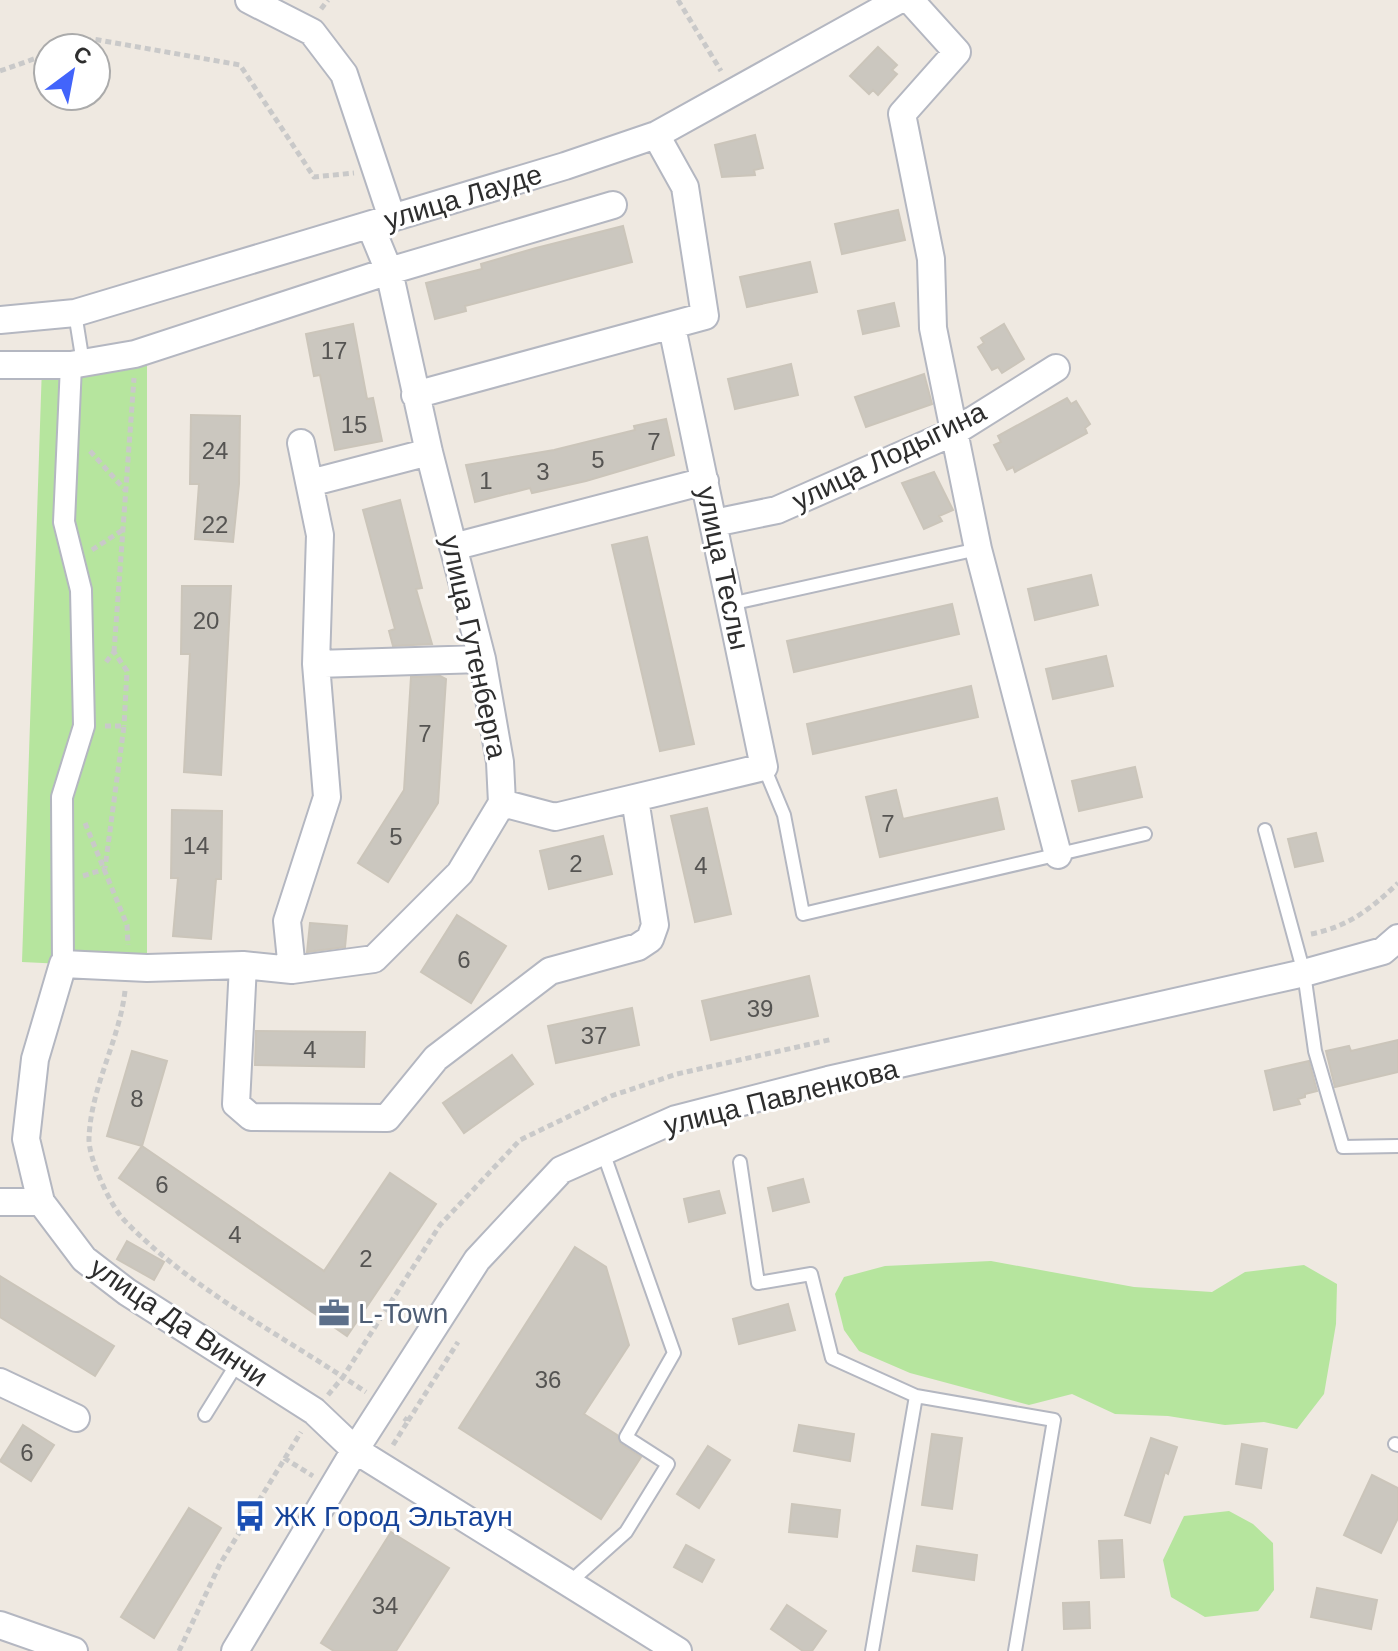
<svg xmlns="http://www.w3.org/2000/svg" width="1398" height="1651" viewBox="0 0 1398 1651" font-family="Arial,sans-serif">
	<style>
		.green { fill: #b6e59e }
		.building { fill: #cbc7bf; stroke: #cbc5ba; stroke-width: 2 }
		.lines { fill: none; stroke-linecap: round; stroke-linejoin: round }
		.service-casing { stroke: #b4b7c1; stroke-width: 16 }
		.pedestrian-casing { stroke: #b4b7c1; stroke-width: 24 }
		.minor-casing { stroke: #b4b7c1; stroke-width: 30 }
		.path { stroke: #c9c9c9; stroke-width: 5; stroke-dasharray: 6 4; stroke-linecap: butt }
		.service { stroke: #fff; stroke-width: 12 }
		.pedestrian { stroke: #fff; stroke-width: 20 }
		.minor { stroke: #fff; stroke-width: 26 }
		.labels { text-anchor: middle; dominant-baseline: central; stroke-width: 6; stroke-linejoin: round; paint-order: stroke }
		.number-label { font-size: 24px; fill: #555452 }
		.street-label { font-size: 28px; fill: #2e2e2e; stroke: #fff }
		.service-label { font-size: 28px; fill: #4e5e75; stroke: #fff; text-anchor: start }
		.transit-label { font-size: 28px; fill: #164399; stroke: #fff; text-anchor: start }
	</style>
	<rect width="100%" height="100%" fill="#efe9e1"/>
	<path class="green" d="M 147,351 L 147,968 L 22,962 L 42,366 Z
		M 991,1261 L 1134,1287 L 1212,1292 L 1245,1272 L 1304,1265 L 1337,1284 L 1336,1324 L 1324,1394 L 1297,1429 L 1264,1422 L 1225,1425 L 1168,1416 L 1115,1414 L 1072,1394 L 1029,1405 L 910,1373 L 859,1351 L 844,1330 L 835,1294 L 844,1277 L 885,1266 Z
		M 1229,1511 L 1253,1524 L 1273,1543 L 1274,1590 L 1258,1611 L 1205,1617 L 1171,1597 L 1163,1560 L 1184,1516 Z"/>
	<path class="building" d="M 878,47 L 897,65 L 892,70 L 897,74 L 878,95 L 873,90 L 869,94 L 850,76 Z
		M 755,135 L 763,168 L 754,170 L 755,175 L 722,177 L 715,145 Z
		M 898,210 L 905,240 L 842,254 L 835,224 Z
		M 623,226 L 632,262 L 465,306 L 466,311 L 435,319 L 426,283 L 482,269 L 481,264 L 536,248 Z
		M 810,262 L 817,292 L 747,307 L 740,277 Z
		M 894,303 L 899,326 L 863,334 L 858,311 Z
		M 353,324 L 367,399 L 373,398 L 382,441 L 335,450 L 320,375 L 314,376 L 306,334 Z
		M 1004,324 L 1024,359 L 1002,373 L 998,367 L 992,370 L 978,347 L 984,343 L 981,338 Z
		M 791,364 L 798,395 L 735,409 L 728,379 Z
		M 924,374 L 932,404 L 866,427 L 855,397 Z
		M 1067,398 L 1071,404 L 1076,401 L 1090,424 L 1085,428 L 1087,433 L 1015,472 L 1013,467 L 1007,470 L 994,445 L 1001,442 L 998,436 Z
		M 191,415 L 240,416 L 239,484 L 233,542 L 195,539 L 199,484 L 190,484 Z
		M 666,419 L 674,455 L 586,481 L 532,493 L 530,488 L 475,502 L 466,465 L 554,450 L 635,430 L 634,426 Z
		M 934,472 L 953,510 L 939,516 L 942,521 L 924,529 L 902,483 Z
		M 400,500 L 422,588 L 416,589 L 432,644 L 393,646 L 389,631 L 395,629 L 363,510 Z
		M 647,537 L 694,744 L 660,751 L 612,545 Z
		M 1091,575 L 1098,605 L 1035,620 L 1028,589 Z
		M 182,586 L 231,586 L 221,775 L 184,772 L 190,654 L 181,654 Z
		M 952,604 L 959,634 L 794,672 L 787,641 Z
		M 1106,656 L 1113,686 L 1053,699 L 1046,669 Z
		M 440,676 L 446,679 L 438,803 L 388,882 L 358,863 L 404,790 L 411,677 Z
		M 971,686 L 978,717 L 813,754 L 807,724 Z
		M 1135,767 L 1142,797 L 1079,811 L 1072,781 Z
		M 896,790 L 903,819 L 997,798 L 1004,829 L 880,857 L 866,797 Z
		M 707,808 L 731,914 L 695,922 L 671,816 Z
		M 172,810 L 222,811 L 221,879 L 216,879 L 211,939 L 173,936 L 178,878 L 171,878 Z
		M 1316,833 L 1323,861 L 1295,867 L 1288,839 Z
		M 603,836 L 612,874 L 549,889 L 540,851 Z
		M 457,915 L 506,946 L 471,1003 L 421,972 Z
		M 310,923 L 347,926 L 345,947 L 307,952 Z
		M 809,976 L 818,1016 L 711,1040 L 702,1001 Z
		M 632,1008 L 639,1045 L 556,1063 L 548,1026 Z
		M 256,1031 L 365,1032 L 364,1067 L 255,1065 Z
		M 1398,1040 L 1398,1072 L 1335,1087 L 1326,1051 L 1349,1046 L 1351,1051 Z
		M 132,1051 L 167,1061 L 142,1146 L 107,1136 Z
		M 512,1055 L 533,1084 L 464,1133 L 443,1103 Z
		M 1309,1061 L 1317,1091 L 1305,1094 L 1305,1097 L 1298,1099 L 1300,1104 L 1274,1110 L 1265,1071 Z
		M 142,1146 L 324,1271 L 390,1173 L 436,1204 L 347,1336 L 119,1178 Z
		M 803,1179 L 809,1202 L 773,1211 L 768,1188 Z
		M 719,1191 L 725,1213 L 689,1222 L 684,1199 Z
		M 127,1241 L 164,1262 L 154,1280 L 117,1259 Z
		M 575,1247 L 606,1267 L 629,1345 L 584,1414 L 617,1435 L 621,1444 L 641,1457 L 601,1519 L 459,1428 Z
		M 0,1276 L 114,1346 L 95,1376 L 0,1317 Z
		M 788,1304 L 795,1330 L 739,1344 L 733,1319 Z
		M 23,1425 L 54,1445 L 31,1481 L 0,1461 Z
		M 799,1425 L 854,1434 L 850,1461 L 794,1451 Z
		M 932,1434 L 962,1438 L 952,1509 L 922,1505 Z
		M 1151,1438 L 1177,1447 L 1168,1474 L 1165,1472 L 1150,1523 L 1125,1515 Z
		M 1242,1444 L 1267,1449 L 1261,1488 L 1236,1484 Z
		M 708,1446 L 730,1460 L 699,1508 L 677,1494 Z
		M 1372,1475 L 1398,1488 L 1398,1518 L 1381,1553 L 1344,1535 Z
		M 792,1504 L 840,1510 L 837,1537 L 789,1532 Z
		M 189,1508 L 221,1528 L 154,1638 L 121,1617 Z
		M 391,1532 L 449,1568 L 396,1651 L 334,1651 L 321,1643 Z
		M 1122,1540 L 1124,1577 L 1101,1578 L 1099,1541 Z
		M 686,1545 L 714,1560 L 702,1582 L 674,1567 Z
		M 917,1546 L 977,1555 L 974,1580 L 913,1571 Z
		M 1317,1588 L 1377,1600 L 1371,1629 L 1311,1617 Z
		M 1089,1602 L 1090,1628 L 1064,1629 L 1063,1603 Z
		M 787,1605 L 826,1631 L 812,1651 L 803,1651 L 771,1629 Z"/>
	<g class="lines">
		<defs>
			<path id="service" d="M 75,313 L 83,363
				M 730,604 L 978,549
				M 764,767 L 784,815 L 803,914 L 1145,834
				M 1265,830 L 1304,973 L 1315,1051 L 1343,1147 L 1398,1146
				M 740,1162 L 758,1283 L 811,1274 L 832,1358 L 916,1396 L 1054,1420 L 1015,1651
				M 205,1415 L 238,1362
				M 1395,1444 L 1398,1445
				M 570,1582 L 626,1532 L 668,1464 L 626,1437 L 674,1353 L 603,1152
				M 872,1651 L 916,1396"/>
			<path id="pedestrian" d="M 63,964 L 62,797 L 84,726 L 81,590 L 64,522 L 71,365"/>
			<path id="minor" d="M 249,0 L 312,32 L 344,74 L 392,218
				M 910,0 L 957,52 L 902,114 L 931,259 L 933,328 L 978,549 L 1058,855
				M 370,225 L 389,271 L 429,452 L 482,659 L 500,762 L 502,803 L 460,873 L 374,959 L 292,970 L 243,965 L 147,968 L 63,964 L 35,1059 L 26,1139 L 41,1202 L 84,1259 L 127,1292 L 314,1411 L 355,1450 L 678,1651
				M 0,320 L 75,313 L 565,166 L 656,135 L 899,0
				M 0,365 L 71,365 L 135,354 L 389,271 L 613,205
				M 415,395 L 705,316 L 685,187 L 656,135
				M 310,483 L 429,452
				M 714,523 L 777,510 L 954,432 L 1056,368
				M 453,547 L 705,481
				M 316,664 L 482,659
				M 502,803 L 555,817 L 764,767 L 672,327
				M 243,965 L 236,1104 L 251,1117 L 387,1118 L 436,1058 L 550,971 L 638,947 L 650,939 L 655,925 L 635,799
				M 292,970 L 287,921 L 327,797 L 316,664 L 320,535 L 301,443
				M 0,1202 L 41,1202
				M 0,1382 L 76,1418
				M 0,1625 L 74,1651
				M 235,1651 L 355,1450 L 477,1260 L 561,1170 L 676,1119 L 828,1080 L 1304,973 L 1383,951 L 1398,938"/>
		</defs>
		<use href="#service" class="service-casing"/>
		<use href="#pedestrian" class="pedestrian-casing"/>
		<use href="#minor" class="minor-casing"/>
		<path class="path" d="M 678,0 L 721,71
			M 321,9 L 328,0
			M 67,48 L 93,39 L 240,65 L 314,177 L 354,173
			M 0,71 L 48,54
			M 90,451 L 126,491
			M 92,550 L 124,529
			M 114,652 L 134,378
			M 106,662 L 114,652 L 127,671 L 124,726
			M 105,726 L 124,726 L 105,868
			M 85,823 L 127,925 L 128,945
			M 83,876 L 105,869
			M 1311,934 C 1348,927 1372,908 1398,883
			M 125,991 C 119,1042 91,1086 89,1138 C 88,1158 111,1207 125,1221 C 187,1285 270,1329 343,1377 L 440,1225 L 520,1140 L 611,1096 L 677,1074 L 833,1039
			M 328,1395 L 343,1377 L 366,1392
			M 408,1421 L 458,1342
			M 393,1445 L 408,1421 L 404,1418
			M 284,1458 L 313,1476
			M 179,1651 L 220,1564 L 301,1432"/>
		<use href="#service" class="service"/>
		<use href="#pedestrian" class="pedestrian"/>
		<use href="#minor" class="minor"/>
	</g>
	<defs>
		<symbol id="office-bare" viewBox="-9 -9 18 18"><path d="M-6-3h4V-5.5h4V-3h4V5H-6ZM-1-4.5V-3h2v-1.5ZM-6 0V1H6V0Z" fill="#5c6f8a" stroke="#fff" stroke-width="2.5" paint-order="stroke"/></symbol>
		<symbol id="bus-bare" viewBox="-9 -9 18 18"><path d="M-5-6H5V4H4V6H2V4H-2V6H-4V4H-5ZM-3.5-4V0h7V-4ZM-3.5 1.2v1.5H-2V1.2ZM2 1.2v1.5H3.5V1.2Z" fill="#1a4fb4" stroke="#fff" stroke-width="2.5" paint-order="stroke"/></symbol>
	</defs>
	<g fill-rule="evenodd">
		<use href="#office-bare" x="312" y="1291" width="44" height="44"/>
		<use href="#bus-bare" x="228" y="1494" width="44" height="44"/>
	</g>
	<g class="labels">
		<g class="number-label">
			<text x="334" y="350">17</text>
			<text x="354" y="424">15</text>
			<text x="654" y="441">7</text>
			<text x="215" y="450">24</text>
			<text x="598" y="459">5</text>
			<text x="543" y="471">3</text>
			<text x="486" y="480">1</text>
			<text x="215" y="524">22</text>
			<text x="206" y="620">20</text>
			<text x="425" y="733">7</text>
			<text x="888" y="823">7</text>
			<text x="396" y="836">5</text>
			<text x="196" y="845">14</text>
			<text x="576" y="863">2</text>
			<text x="701" y="865">4</text>
			<text x="464" y="959">6</text>
			<text x="760" y="1008">39</text>
			<text x="594" y="1035">37</text>
			<text x="310" y="1049">4</text>
			<text x="137" y="1098">8</text>
			<text x="162" y="1184">6</text>
			<text x="235" y="1234">4</text>
			<text x="366" y="1258">2</text>
			<text x="548" y="1379">36</text>
			<text x="27" y="1452">6</text>
			<text x="385" y="1605">34</text>
		</g>
		<g class="street-label">
			<text transform="translate(463 197) rotate(-17)">улица Лауде</text>
			<text transform="translate(889 456) rotate(-26)">улица Лодыгина</text>
			<text transform="translate(723 568) rotate(78)">улица Теслы</text>
			<text transform="translate(474 647) rotate(78)">улица Гутенберга</text>
			<text transform="translate(781 1097) rotate(-14)">улица Павленкова</text>
			<text transform="translate(179 1322) rotate(34)">улица Да Винчи</text>
		</g>
		<g class="service-label">
			<text x="358" y="1313">L-Town</text>
		</g>
		<g class="transit-label">
			<text x="274" y="1516">ЖК Город Эльтаун</text>
		</g>
	</g>
	<g transform="translate(72 72) rotate(32)"><circle r="38" fill="#ffffff" stroke="#ababab" stroke-width="2"/>
	<path d="M0-6L14 30L0 20L-14 30Z" fill="#4264fb"/>
	<text y="-12" font-size="22" font-weight="bold" text-anchor="middle" fill="#2e2e2e">С</text>
	</g>
</svg>
